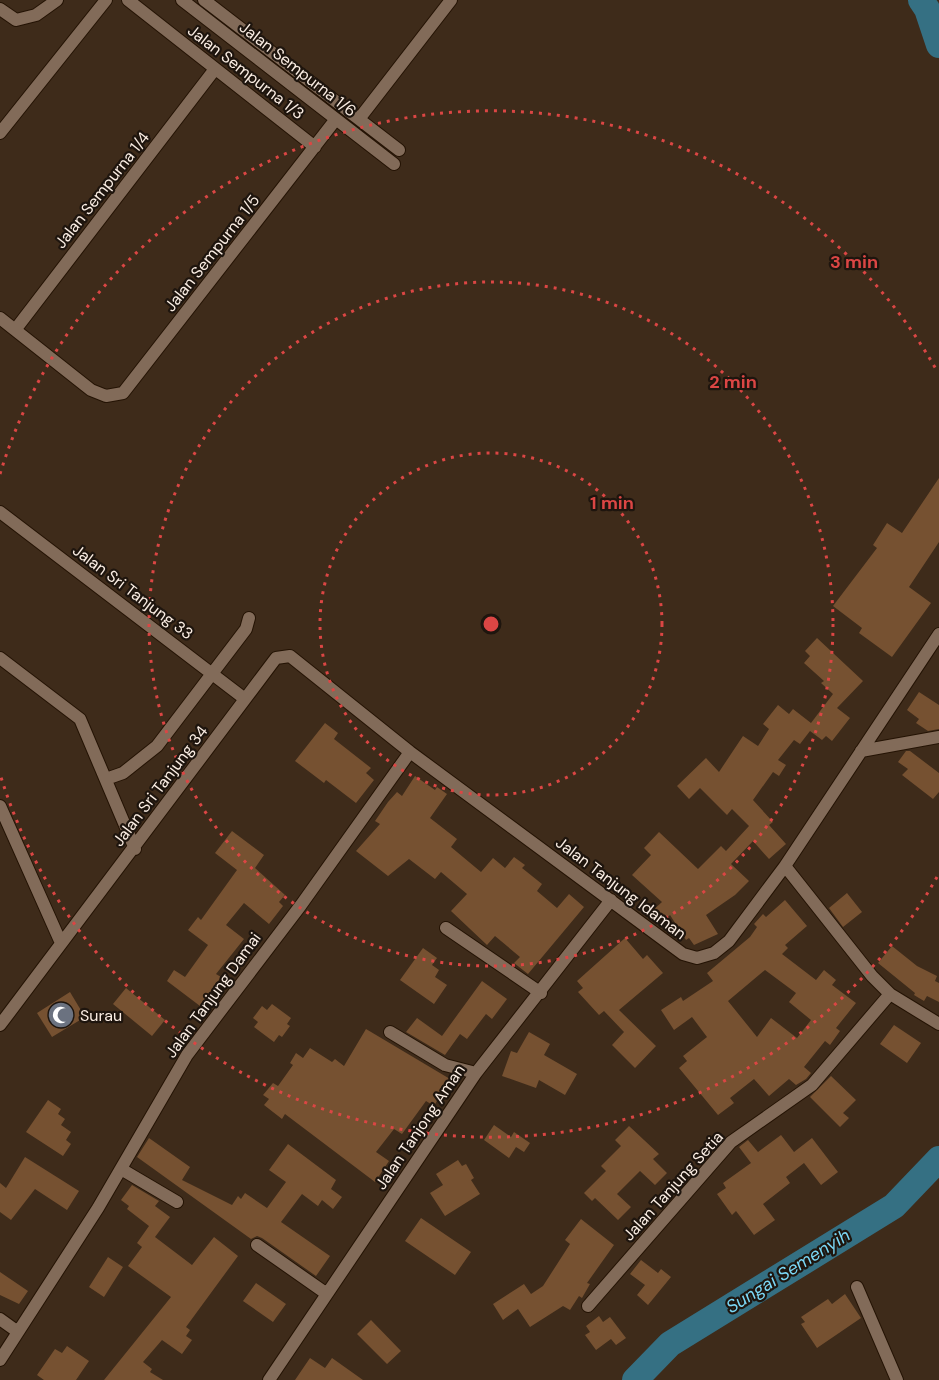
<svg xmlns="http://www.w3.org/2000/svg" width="939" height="1380" viewBox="0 0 939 1380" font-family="'DM Sans',sans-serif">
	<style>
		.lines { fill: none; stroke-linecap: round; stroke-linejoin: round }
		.river { stroke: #357083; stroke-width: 26 }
		.building { fill: #765131; fill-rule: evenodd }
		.street-casing { stroke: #241304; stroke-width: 14 }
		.street { stroke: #826b59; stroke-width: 12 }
		.ring { fill: none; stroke: #db4644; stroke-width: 3; stroke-dasharray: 3 6 }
		.labels { text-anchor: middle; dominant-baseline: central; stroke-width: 4.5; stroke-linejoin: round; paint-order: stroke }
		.street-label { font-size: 16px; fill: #faede3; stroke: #1e150e }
		.poi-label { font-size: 16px; fill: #faede3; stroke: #1e150e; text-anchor: start }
		.water-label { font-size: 18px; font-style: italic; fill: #7bd8f6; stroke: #1e150e }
		.centre { fill: #db4644; stroke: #1e150e; stroke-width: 3 }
		.ring-label { font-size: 18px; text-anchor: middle; font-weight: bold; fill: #db4644; stroke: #1e150e; stroke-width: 4.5; stroke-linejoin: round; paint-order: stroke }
	</style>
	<rect width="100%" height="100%" fill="#3e2b1a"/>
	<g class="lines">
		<path class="river" d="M 921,0 L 927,9 L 939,45
			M 635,1380 L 670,1344 L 894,1206 L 939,1159"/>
	</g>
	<path class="building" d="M 939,478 L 939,542 L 909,587 L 931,603 L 892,657 L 859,633 L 862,628 L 833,606 L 877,548 L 873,545 L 887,523 L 902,533 Z
		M 817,638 L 863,681 L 837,708 L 850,718 L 832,741 L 826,736 L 822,740 L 810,731 L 800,744 L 794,740 L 778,760 L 786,765 L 779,776 L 773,772 L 753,800 L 773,822 L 769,825 L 786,844 L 769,859 L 753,841 L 731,864 L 749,881 L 735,895 L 706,915 L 718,934 L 694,945 L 689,938 L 686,940 L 670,915 L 662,923 L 651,912 L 662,902 L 632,875 L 651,855 L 644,848 L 659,832 L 698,869 L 721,846 L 726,851 L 749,826 L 732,809 L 727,815 L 700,788 L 689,799 L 677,786 L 706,758 L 719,772 L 743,736 L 758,746 L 769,729 L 763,724 L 778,705 L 789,714 L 793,709 L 811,723 L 833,694 L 821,683 L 824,681 L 804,663 L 810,656 L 805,651 Z
		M 919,692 L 939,705 L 939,729 L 928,731 L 916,723 L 919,719 L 907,710 Z
		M 325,723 L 338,733 L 334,739 L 371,768 L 366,773 L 374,780 L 356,803 L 326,780 L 324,783 L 295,761 Z
		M 906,751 L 910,751 L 939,773 L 939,792 L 933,799 L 902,775 L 908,769 L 898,762 Z
		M 415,776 L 435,790 L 437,787 L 447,794 L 430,818 L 457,839 L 451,847 L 481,872 L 493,858 L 505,868 L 514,857 L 525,865 L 522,868 L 542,884 L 537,891 L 557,908 L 569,894 L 584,907 L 528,974 L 514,963 L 520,957 L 495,936 L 487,945 L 451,911 L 467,894 L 441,872 L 435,879 L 409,859 L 388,876 L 356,851 L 380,824 L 375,821 L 388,802 L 397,792 L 402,796 Z
		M 232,831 L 264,855 L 255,868 L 285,895 L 279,902 L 283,906 L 269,924 L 244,903 L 226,925 L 244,939 L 216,974 L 221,977 L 200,1006 L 167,981 L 174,970 L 185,977 L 208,945 L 188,930 L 198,917 L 201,920 L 237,870 L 215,853 Z
		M 847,893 L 862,912 L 843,927 L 829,908 Z
		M 785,900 L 807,926 L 785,945 L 788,948 L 782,954 L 816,980 L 824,970 L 836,980 L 832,985 L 856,1003 L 836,1028 L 840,1031 L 830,1045 L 825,1041 L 804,1067 L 811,1073 L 806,1079 L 796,1085 L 789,1079 L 769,1096 L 754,1079 L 730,1098 L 734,1103 L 718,1115 L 679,1068 L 687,1061 L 683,1056 L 707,1037 L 692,1017 L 674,1030 L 661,1010 L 681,997 L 683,1001 L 713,981 L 707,973 L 750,937 L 757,927 L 754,924 L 763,914 L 766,917 ZM 765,970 L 796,993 L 789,1002 L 811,1020 L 797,1038 L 771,1018 L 757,1037 L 728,1001 Z
		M 625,938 L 643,959 L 647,955 L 663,973 L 619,1010 L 656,1046 L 635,1068 L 612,1045 L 624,1032 L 604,1011 L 599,1015 L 578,992 L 583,988 L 577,981 Z
		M 892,946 L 917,966 L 937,976 L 935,981 L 939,983 L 939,1002 L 927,996 L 924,1001 L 914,995 L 915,993 L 878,963 Z
		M 423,948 L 437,958 L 432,965 L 439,970 L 435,977 L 447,985 L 434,1004 L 400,980 Z
		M 482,981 L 507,999 L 492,1019 L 486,1014 L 467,1039 L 460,1034 L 445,1055 L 406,1032 L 417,1018 L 442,1036 Z
		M 126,988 L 165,1020 L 152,1036 L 113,1004 Z
		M 70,992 L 85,1017 L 52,1037 L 37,1013 Z
		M 272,1004 L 291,1018 L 287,1024 L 290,1026 L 282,1037 L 279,1035 L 274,1042 L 254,1027 L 258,1022 L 253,1018 L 262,1006 L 267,1010 Z
		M 894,1025 L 921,1043 L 907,1063 L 880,1044 Z
		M 366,1029 L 450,1079 L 434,1106 L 426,1101 L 402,1134 L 394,1129 L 376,1152 L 389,1161 L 375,1182 L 285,1114 L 282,1119 L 264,1105 L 269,1099 L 263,1095 L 273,1083 L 278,1086 L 293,1065 L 290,1063 L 296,1053 L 303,1058 L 310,1048 L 332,1062 L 335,1059 L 344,1066 Z
		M 529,1032 L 550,1044 L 544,1055 L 577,1074 L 565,1095 L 539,1080 L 536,1088 L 502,1076 L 511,1051 L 517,1053 Z
		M 831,1076 L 856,1100 L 843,1113 L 849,1118 L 840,1127 L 810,1097 Z
		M 48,1100 L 61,1109 L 58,1114 L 65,1119 L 61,1125 L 71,1132 L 66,1140 L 71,1144 L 63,1156 L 26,1132 Z
		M 494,1125 L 511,1137 L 514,1132 L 530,1143 L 524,1152 L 516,1147 L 509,1158 L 484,1140 Z
		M 629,1126 L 659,1154 L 653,1159 L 667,1173 L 655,1185 L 640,1171 L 617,1194 L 631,1207 L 618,1220 L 595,1198 L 592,1201 L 584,1193 L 606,1171 L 601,1166 L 621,1146 L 615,1140 Z
		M 781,1135 L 794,1152 L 812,1138 L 838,1172 L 821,1185 L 804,1163 L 786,1177 L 790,1183 L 763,1204 L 775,1220 L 754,1235 L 736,1211 L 732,1215 L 717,1194 L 726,1188 L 723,1183 L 751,1163 L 739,1147 L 748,1140 L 758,1152 Z
		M 149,1138 L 190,1167 L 182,1180 L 232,1205 L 238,1196 L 241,1199 L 245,1193 L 267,1208 L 286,1182 L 269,1170 L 288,1144 L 336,1180 L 331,1189 L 342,1197 L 333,1209 L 322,1200 L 318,1206 L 302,1194 L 281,1222 L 330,1256 L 316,1276 L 262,1238 L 257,1236 L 251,1239 L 137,1157 Z
		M 25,1157 L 79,1191 L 67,1210 L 35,1189 L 11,1220 L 0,1212 L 0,1183 L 6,1188 Z
		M 458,1160 L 462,1166 L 466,1164 L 474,1178 L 471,1180 L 480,1194 L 445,1216 L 430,1193 L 443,1185 L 436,1174 Z
		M 132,1185 L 159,1201 L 155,1206 L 170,1217 L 155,1237 L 192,1265 L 214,1237 L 238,1256 L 186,1327 L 190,1330 L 186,1336 L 192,1340 L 182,1354 L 162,1340 L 143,1362 L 152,1369 L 150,1372 L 163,1380 L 104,1380 L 171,1297 L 128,1266 L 142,1247 L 137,1243 L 149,1226 L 127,1209 L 129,1206 L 121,1200 Z
		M 421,1218 L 471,1252 L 455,1275 L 405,1241 Z
		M 581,1219 L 614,1245 L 587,1283 L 590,1284 L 582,1298 L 579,1296 L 570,1310 L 563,1306 L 530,1327 L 518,1309 L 503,1320 L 493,1304 L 524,1284 L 531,1294 L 543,1286 L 570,1244 L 565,1240 Z
		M 108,1257 L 123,1267 L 104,1297 L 89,1287 Z
		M 641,1260 L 658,1273 L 661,1269 L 671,1277 L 648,1305 L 637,1295 L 645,1285 L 630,1274 Z
		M 0,1272 L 28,1291 L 19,1304 L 0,1295 Z
		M 256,1283 L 286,1304 L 273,1322 L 243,1301 Z
		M 845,1294 L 861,1318 L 817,1348 L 801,1324 L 805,1322 L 801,1317 L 828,1299 L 832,1304 Z
		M 599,1316 L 603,1322 L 610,1317 L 626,1338 L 616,1345 L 611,1339 L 596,1350 L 585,1335 L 590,1332 L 586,1326 Z
		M 371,1320 L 401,1351 L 387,1364 L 357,1334 Z
		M 67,1346 L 89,1361 L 76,1380 L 44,1380 L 37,1375 L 55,1349 L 62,1353 Z
		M 310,1358 L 325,1368 L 332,1358 L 363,1380 L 295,1380 Z"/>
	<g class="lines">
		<defs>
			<path id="street" d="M 128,0 L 315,147
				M 182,0 L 394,164
				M 204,0 L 399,150
				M 0,9 L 16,20 L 36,15 L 57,0
				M 359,119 L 451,0
				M 0,133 L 106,0
				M 0,318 L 91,390 L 106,396 L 123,393 L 336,119
				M 15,330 L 215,69
				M 0,512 L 245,699
				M 0,658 L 80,719 L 135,849
				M 861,751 L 939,737
				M 106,779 L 123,773 L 157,746 L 246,629 L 249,618
				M 0,806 L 61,943
				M 785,866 L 872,976 L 890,994 L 939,1024
				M 446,928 L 541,993
				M 0,1025 L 276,658 L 290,656 L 410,752 L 683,954 L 697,958 L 714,953 L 729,941 L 785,866 L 939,634
				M 390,1032 L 445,1065 L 476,1073
				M 121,1169 L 177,1202
				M 257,1245 L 327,1294
				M 857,1287 L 897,1380
				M 588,1306 L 731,1142 L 812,1085 L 890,994
				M 0,1319 L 18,1332
				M 0,1360 L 98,1208 L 187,1055 L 301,905 L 410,752
				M 269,1380 L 476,1073 L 611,900"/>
		</defs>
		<use href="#street" class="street-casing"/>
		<use href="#street" class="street"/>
	</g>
	<g class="ring">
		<circle cx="491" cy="624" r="171"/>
		<circle cx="491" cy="624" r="342"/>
		<path d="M937 877A513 513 0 0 1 0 774M0 474A513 513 0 0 1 937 371"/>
	</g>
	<defs>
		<symbol id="mosque-disc" viewBox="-11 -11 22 22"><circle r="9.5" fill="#6b7280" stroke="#1e150e"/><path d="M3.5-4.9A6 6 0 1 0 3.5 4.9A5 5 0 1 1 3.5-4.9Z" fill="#fff"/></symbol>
	</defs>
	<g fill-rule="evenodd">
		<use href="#mosque-disc" x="46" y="1000" width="30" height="30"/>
	</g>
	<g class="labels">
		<g class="street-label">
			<text transform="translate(298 69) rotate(38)">Jalan Sempurna 1/6</text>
			<text transform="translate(246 72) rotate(38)">Jalan Sempurna 1/3</text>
			<text transform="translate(102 190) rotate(-52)">Jalan Sempurna 1/4</text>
			<text transform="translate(212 253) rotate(-52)">Jalan Sempurna 1/5</text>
			<text transform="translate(133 592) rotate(37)">Jalan Sri Tanjung 33</text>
			<text transform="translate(160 786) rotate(-53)">Jalan Sri Tanjung 34</text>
			<text transform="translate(621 888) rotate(37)">Jalan Tanjung Idaman</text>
			<text transform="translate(213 995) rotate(-54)">Jalan Tanjung Damai</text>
			<text transform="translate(420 1127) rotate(-56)">Jalan Tanjong Aman</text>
			<text transform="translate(673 1186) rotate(-48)">Jalan Tanjung Setia</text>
		</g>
		<g class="poi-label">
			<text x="80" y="1015">Surau</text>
		</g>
		<g class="water-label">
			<text transform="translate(788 1271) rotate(-32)">Sungai Semenyih</text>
		</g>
	</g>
	<circle cx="491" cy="624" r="9" class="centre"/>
	<g class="ring-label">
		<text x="854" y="268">3 min</text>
		<text x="733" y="388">2 min</text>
		<text x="612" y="509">1 min</text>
	</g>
</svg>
